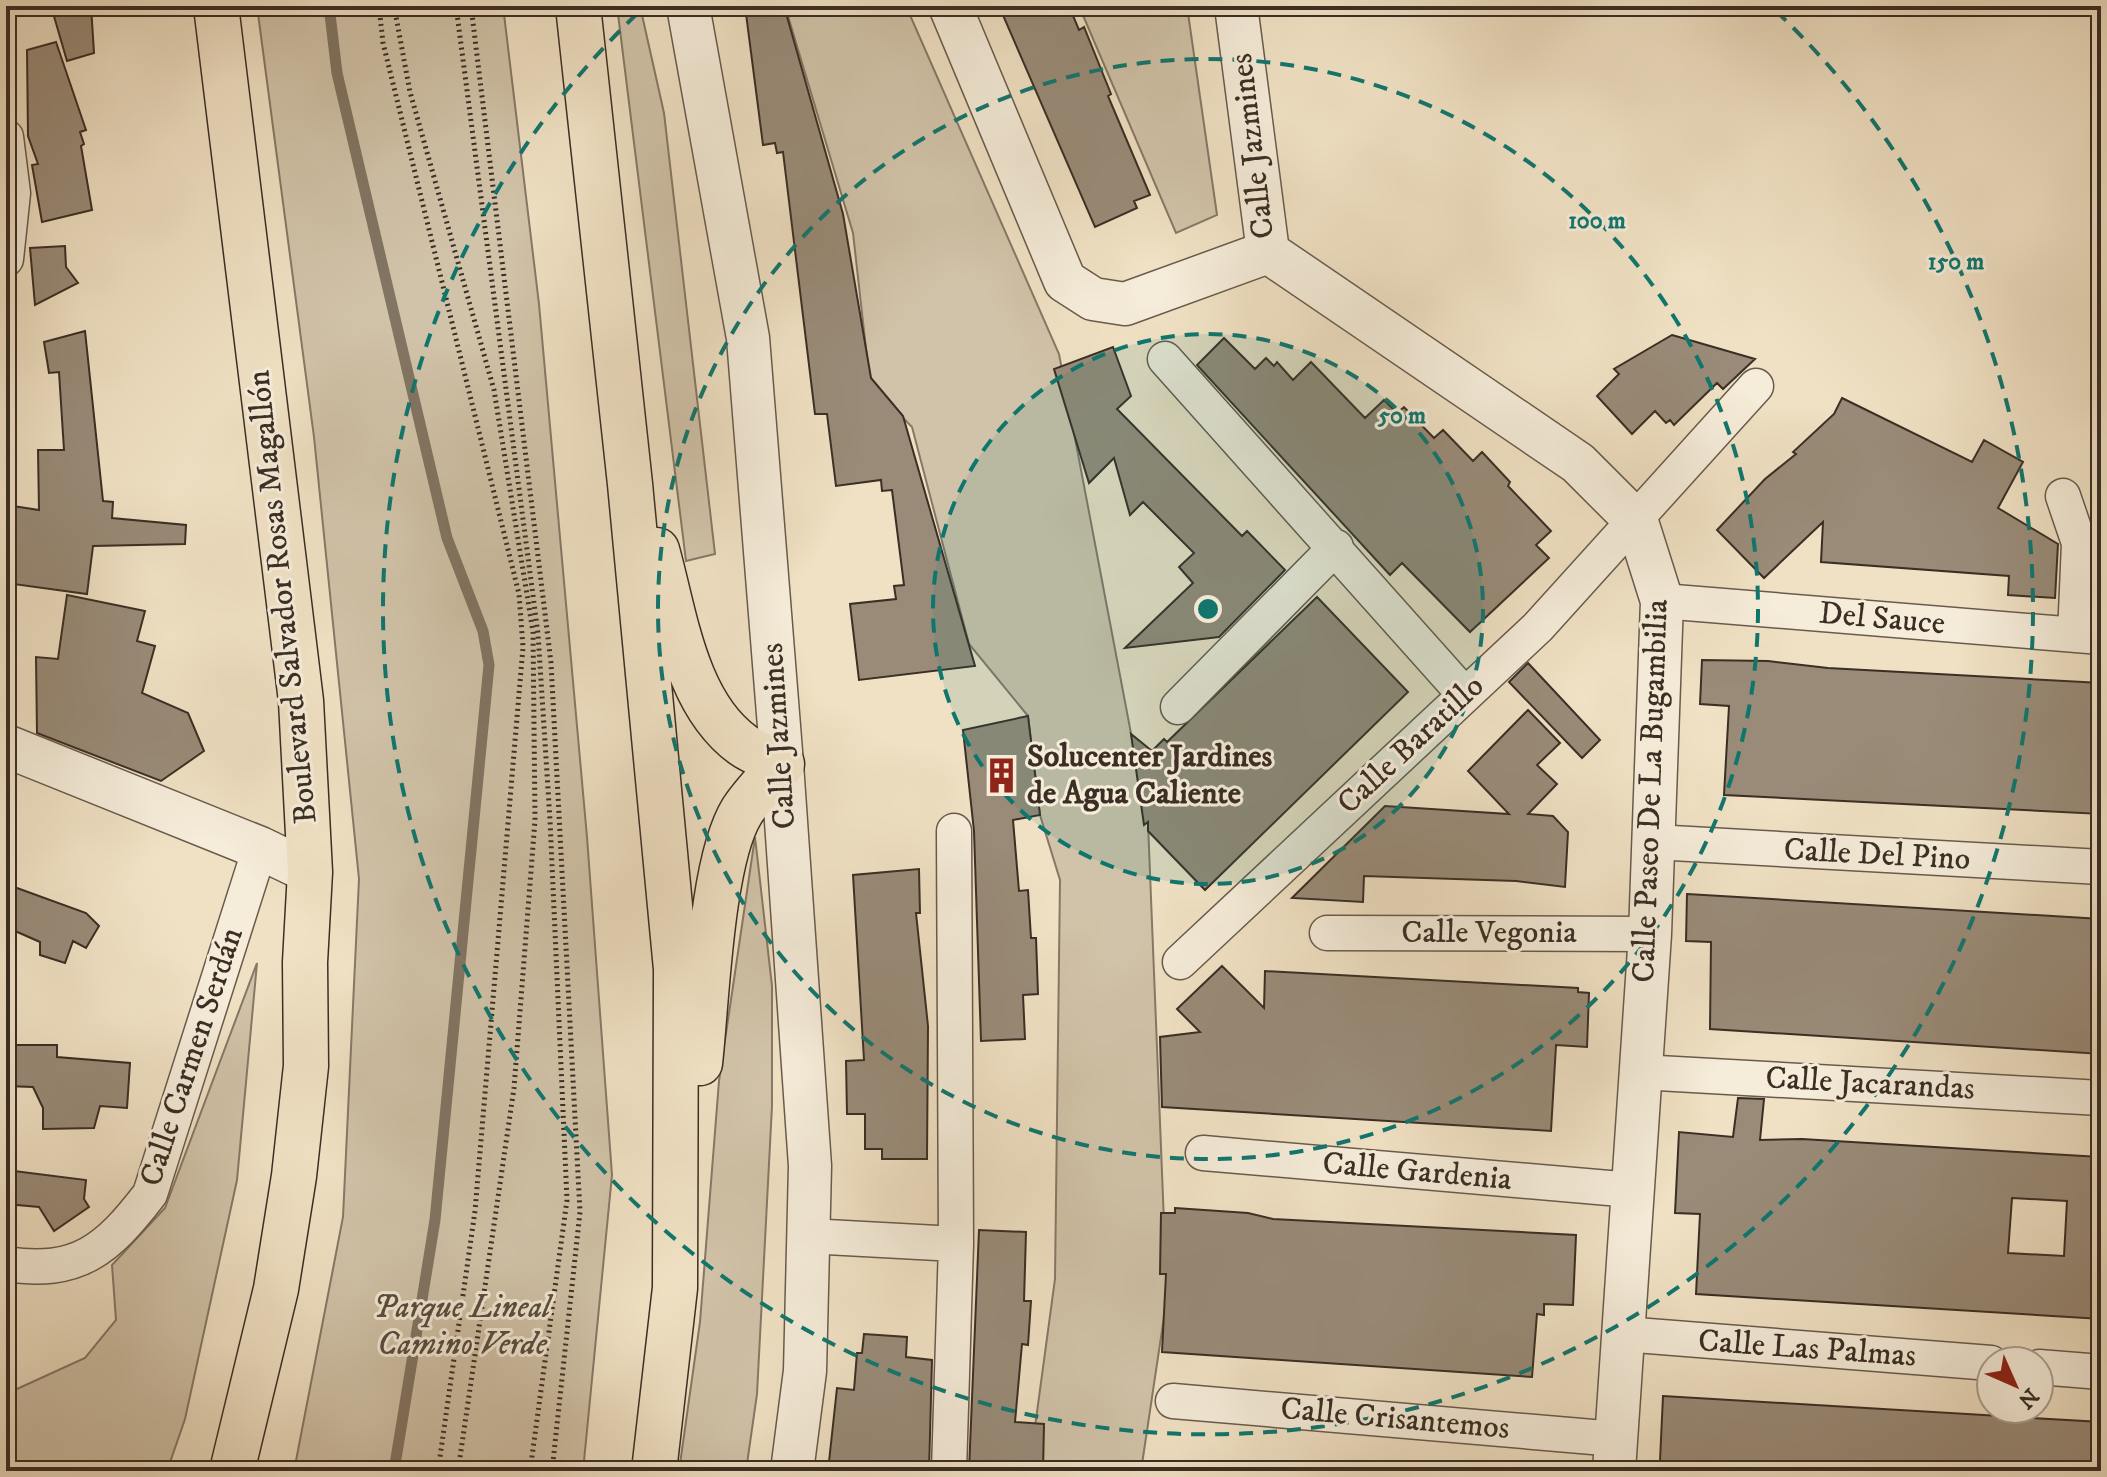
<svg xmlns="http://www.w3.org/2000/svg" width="2107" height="1477" viewBox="0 0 2107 1477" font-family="'IM FELL DW Pica',serif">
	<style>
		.green { fill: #d1c3a9; stroke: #867867; stroke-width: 2 }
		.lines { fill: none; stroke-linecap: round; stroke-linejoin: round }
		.stream { stroke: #827564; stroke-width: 11 }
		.building { fill: #998b78; stroke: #3a2e25; stroke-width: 2; fill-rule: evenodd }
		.minor-casing { stroke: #685b4d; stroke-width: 37 }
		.tertiary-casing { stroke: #685b4d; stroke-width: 45 }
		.trunk-casing { stroke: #3a2e25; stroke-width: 47 }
		.path { stroke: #3a2e25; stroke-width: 5; stroke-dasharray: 2 4; stroke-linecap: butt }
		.minor { stroke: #f5ecd9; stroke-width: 34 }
		.tertiary { stroke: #f5ecd9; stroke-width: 42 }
		.trunk { stroke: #f0e1c4; stroke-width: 44 }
		.ring { fill: none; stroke: #0f766e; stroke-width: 4; stroke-dasharray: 14 10 }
		.labels { text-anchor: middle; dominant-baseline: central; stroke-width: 6; stroke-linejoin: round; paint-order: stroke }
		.street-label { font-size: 32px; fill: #3a2e25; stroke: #f5ecd9 }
		.poi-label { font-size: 32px; font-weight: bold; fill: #3a2e25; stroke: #f5ecd9; text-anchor: start }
		.park-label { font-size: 32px; font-style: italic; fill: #584c3f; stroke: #f5ecd9 }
		.centre { fill: #0f766e; stroke: #f5ecd9; stroke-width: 4 }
		.ring-label { font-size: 24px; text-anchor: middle; font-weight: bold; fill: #0f766e; stroke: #f5ecd9; stroke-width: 6; stroke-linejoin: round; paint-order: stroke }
	</style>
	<rect width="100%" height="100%" fill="#f0e1c4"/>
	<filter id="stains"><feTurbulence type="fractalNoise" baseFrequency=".0025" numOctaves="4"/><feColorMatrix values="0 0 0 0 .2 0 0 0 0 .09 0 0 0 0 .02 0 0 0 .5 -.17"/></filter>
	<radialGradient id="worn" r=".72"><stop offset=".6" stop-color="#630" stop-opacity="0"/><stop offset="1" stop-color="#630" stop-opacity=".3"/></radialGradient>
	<path class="green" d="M 257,6 L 503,6 L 539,304 L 587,837 L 612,1175 L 583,1471 L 294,1471 L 343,1217 L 359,879 L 314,437 Z
		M 617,6 L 640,6 L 664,113 L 715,554 L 686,561 Z
		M 785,6 L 906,6 L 1059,354 L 1148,823 L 1167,1297 L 1141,1471 L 1029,1471 L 1055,1279 L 1060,880 L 1040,815 L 1028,716 L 969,644 L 912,427 L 870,384 L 853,233 Z
		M 1079,6 L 1187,6 L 1217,215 L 1176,233 Z
		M 755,837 L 772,986 L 772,1106 L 757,1394 L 746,1471 L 679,1471 L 700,1322 L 719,1081 Z
		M 257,963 L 237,1180 L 185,1419 L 167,1471 L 6,1471 L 6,1394 L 85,1358 L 116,1320 L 112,1265 L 165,1208 Z"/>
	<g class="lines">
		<path class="stream" d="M 329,6 L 337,73 L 447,538 L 483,631 L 489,665 L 435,1220 L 394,1471"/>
	</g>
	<path class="building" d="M 51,6 L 91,6 L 94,53 L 67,61 Z
		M 745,6 L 784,6 L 843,214 L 871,378 L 903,416 L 975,666 L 859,680 L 850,604 L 896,599 L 894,586 L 904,585 L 892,490 L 882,491 L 881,480 L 836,486 L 827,414 L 815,414 L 783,152 L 777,153 L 775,143 L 763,145 Z
		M 999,6 L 1069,6 L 1079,30 L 1084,27 L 1111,94 L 1108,96 L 1150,195 L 1134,201 L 1137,208 L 1095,227 Z
		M 56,42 L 86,130 L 80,132 L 84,144 L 81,146 L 92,210 L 42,222 L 32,165 L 38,164 L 28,136 L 27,50 Z
		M 65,246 L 66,267 L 78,283 L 35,305 L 30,248 Z
		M 85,331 L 103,501 L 113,502 L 112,518 L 186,525 L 185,544 L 93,546 L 87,594 L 6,583 L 6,505 L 39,510 L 38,450 L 64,450 L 59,372 L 49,373 L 44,342 Z
		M 1672,335 L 1755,359 L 1723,389 L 1717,383 L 1674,425 L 1670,420 L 1666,423 L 1655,411 L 1632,434 L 1597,396 L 1619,374 L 1614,369 Z
		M 1224,338 L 1255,369 L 1266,358 L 1274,366 L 1277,362 L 1293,380 L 1311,362 L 1365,418 L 1384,400 L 1397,413 L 1404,407 L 1434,438 L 1443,430 L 1473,461 L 1482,452 L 1510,482 L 1508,486 L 1551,531 L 1536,545 L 1549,558 L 1470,632 L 1402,563 L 1390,575 L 1197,365 Z
		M 1113,347 L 1131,396 L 1117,409 L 1242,536 L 1247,531 L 1285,570 L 1219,637 L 1125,648 L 1193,583 L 1179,567 L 1194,553 L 1143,502 L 1130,515 L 1114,458 L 1089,483 L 1054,369 Z
		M 1842,398 L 1972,462 L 1984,440 L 2023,462 L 1998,508 L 2058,544 L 2055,598 L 2008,595 L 2009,576 L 1821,562 L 1823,522 L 1764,578 L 1717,530 L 1765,479 L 1796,454 L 1793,452 L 1834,414 Z
		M 67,595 L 145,611 L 137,641 L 155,646 L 142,693 L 188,713 L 204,751 L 161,781 L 37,733 L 36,657 L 58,659 Z
		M 1317,597 L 1408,692 L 1205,890 L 1148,831 L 1148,822 L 1144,825 L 1131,734 L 1152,751 L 1164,739 L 1167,742 Z
		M 1702,660 L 1768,661 L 1828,668 L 2101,683 L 2101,814 L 1724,795 L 1729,706 L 1700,704 Z
		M 1528,663 L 1600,740 L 1582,758 L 1509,682 Z
		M 1528,710 L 1560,743 L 1537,765 L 1557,784 L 1528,814 L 1553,816 L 1568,832 L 1565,887 L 1516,881 L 1364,876 L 1363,902 L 1292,898 L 1385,806 L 1509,814 L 1468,771 Z
		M 1028,716 L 1040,815 L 1013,820 L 1019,891 L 1028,890 L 1031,938 L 1036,938 L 1038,994 L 1023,995 L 1025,1039 L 981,1041 L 974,831 L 963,730 Z
		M 919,869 L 920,913 L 916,913 L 928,1026 L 927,1159 L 882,1159 L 882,1149 L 865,1149 L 865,1114 L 847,1114 L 846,1061 L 864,1060 L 853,875 Z
		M 6,884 L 86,913 L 99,926 L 86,948 L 73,941 L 65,963 L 40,955 L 40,942 L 6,927 Z
		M 1687,894 L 2101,919 L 2101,1054 L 1710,1029 L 1711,942 L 1686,941 Z
		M 1222,966 L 1264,1008 L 1265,971 L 1578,988 L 1578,992 L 1589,993 L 1587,1047 L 1556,1045 L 1551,1131 L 1162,1107 L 1160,1037 L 1200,1032 L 1177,1009 Z
		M 6,1045 L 57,1045 L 57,1057 L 130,1063 L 127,1108 L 100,1106 L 94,1128 L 43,1129 L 43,1108 L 33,1087 L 6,1086 Z
		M 1738,1098 L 1764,1099 L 1760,1140 L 1802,1139 L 2100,1157 L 2094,1251 L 2101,1251 L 2101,1319 L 1696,1294 L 1700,1214 L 1675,1213 L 1679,1132 L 1733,1137 ZM 2012,1198 L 2067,1201 L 2064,1256 L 2008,1253 Z
		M 6,1170 L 86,1180 L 84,1199 L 89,1207 L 54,1231 L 39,1207 L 6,1204 Z
		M 1175,1208 L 1248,1213 L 1273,1219 L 1576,1235 L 1573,1305 L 1544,1304 L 1544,1315 L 1537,1314 L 1532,1377 L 1162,1352 L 1166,1274 L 1160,1274 L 1161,1213 L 1175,1213 Z
		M 979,1230 L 1026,1232 L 1024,1301 L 1031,1301 L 1028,1345 L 1022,1344 L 1015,1422 L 1044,1424 L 1043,1471 L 969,1471 Z
		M 864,1334 L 907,1337 L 906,1357 L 932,1360 L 929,1471 L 828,1471 L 837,1388 L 854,1390 L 857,1353 L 862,1353 Z
		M 1663,1396 L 2101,1422 L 2101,1471 L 1788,1471 L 1671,1465 L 1671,1462 L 1660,1461 Z"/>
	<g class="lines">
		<defs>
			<path id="minor" d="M 6,137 L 13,193 L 6,259
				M 1165,359 L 1465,695
				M 2063,496 L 2079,543 L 2075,635
				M 1662,601 L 2101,637
				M 1178,707 L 1336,547
				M 1654,842 L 2101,867
				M 1327,933 L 1650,934
				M 1180,962 L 1538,627 L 1756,386
				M 1640,1072 L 2101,1098
				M 1203,1153 L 1632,1190
				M 808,1236 L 956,1244
				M 6,1264 C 78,1275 107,1250 150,1194 L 260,848
				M 1623,1334 L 1991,1363
				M 2039,1367 L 2101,1372
				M 1173,1401 L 1616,1439
				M 949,1471 L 956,1244 L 954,831"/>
			<path id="tertiary" d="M 688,6 L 748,338 L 782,764 L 810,1166 L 805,1371 L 792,1471
				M 950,6 L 1065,281 L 1093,299 L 1125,304 L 1268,252 L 1236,6
				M 1268,252 L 1578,463 L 1637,522 L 1662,601 L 1650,934 L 1614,1471
				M 6,746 L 260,848 L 310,872"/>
			<path id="trunk" d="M 216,6 L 301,701 L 310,872 L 305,962 L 306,1066 L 294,1176 L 276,1289 L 232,1471
				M 578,6 L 630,484 L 676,969 L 675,1288 L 654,1471
				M 657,550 C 675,614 685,703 743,745 C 754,753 769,758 782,764 C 768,779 753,794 742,811 C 711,861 707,1001 700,1063"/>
		</defs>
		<use href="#minor" class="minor-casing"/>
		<use href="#tertiary" class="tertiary-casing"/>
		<use href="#trunk" class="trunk-casing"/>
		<path class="path" d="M 379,6 L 383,43 L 519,594 L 523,647 L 475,1211 L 438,1471
			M 394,6 L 410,92 L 494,390 L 533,632 L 535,820 L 514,1088 L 458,1471
			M 456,6 L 538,634 L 550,820 L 567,1200 L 530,1471
			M 471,6 L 551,663 L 580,1212 L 552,1471"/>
		<use href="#minor" class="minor"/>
		<use href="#tertiary" class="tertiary"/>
		<use href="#trunk" class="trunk"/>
	</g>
	<circle cx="1208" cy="609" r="275" fill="#0f766e" fill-opacity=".12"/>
	<g class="ring">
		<circle cx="1208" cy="609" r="275"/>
		<circle cx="1208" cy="609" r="550"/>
		<path d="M1776 11A825 825 0 1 1 640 11"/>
	</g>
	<defs>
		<symbol id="building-bare" viewBox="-9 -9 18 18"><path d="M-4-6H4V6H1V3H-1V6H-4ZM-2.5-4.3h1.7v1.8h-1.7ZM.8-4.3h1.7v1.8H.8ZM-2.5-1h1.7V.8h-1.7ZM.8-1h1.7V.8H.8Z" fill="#8f2418" stroke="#f5ecd9" stroke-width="2.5" paint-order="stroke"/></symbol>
	</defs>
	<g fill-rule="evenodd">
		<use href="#building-bare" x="976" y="750" width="51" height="51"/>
	</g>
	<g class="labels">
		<g class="street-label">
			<text transform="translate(1253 146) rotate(-97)">Calle Jazmines</text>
			<text transform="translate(283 597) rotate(-96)">Boulevard Salvador Rosas Magallón</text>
			<text transform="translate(1882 619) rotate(5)">Del Sauce</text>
			<text transform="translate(779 736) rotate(-94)">Calle Jazmines</text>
			<text transform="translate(1411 745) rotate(-43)">Calle Baratillo</text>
			<text transform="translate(1651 791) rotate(-88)">Calle Paseo De La Bugambilia</text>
			<text transform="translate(1877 855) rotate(3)">Calle Del Pino</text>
			<text x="1489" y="933">Calle Vegonia</text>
			<text transform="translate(192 1057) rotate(-72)">Calle Carmen Serdán</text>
			<text transform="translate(1870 1084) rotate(3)">Calle Jacarandas</text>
			<text transform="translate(1417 1172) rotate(5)">Calle Gardenia</text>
			<text transform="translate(1807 1349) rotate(4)">Calle Las Palmas</text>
			<text transform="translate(1395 1419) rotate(5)">Calle Crisantemos</text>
		</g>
		<g class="poi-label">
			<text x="1027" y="757">Solucenter Jardines<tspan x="1027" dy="37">de Agua Caliente</tspan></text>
		</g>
		<g class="park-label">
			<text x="462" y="1308">Parque Lineal<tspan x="462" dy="37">Camino Verde</tspan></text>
		</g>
	</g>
	<circle cx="1208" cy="609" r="12" class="centre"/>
	<g class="ring-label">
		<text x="1597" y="228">100 m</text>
		<text x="1956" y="269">150 m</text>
		<text x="1402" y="423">50 m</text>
	</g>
	<rect width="2107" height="1477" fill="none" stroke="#f0e1c4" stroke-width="32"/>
	<rect x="8" y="8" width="2091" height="1461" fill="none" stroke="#3a2e25" stroke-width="4"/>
	<rect x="16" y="16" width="2075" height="1445" fill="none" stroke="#3a2e25" stroke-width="2"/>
	<g transform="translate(2015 1385) rotate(135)"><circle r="38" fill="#f5ecd9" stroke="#aaa091" stroke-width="2"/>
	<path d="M0-6L14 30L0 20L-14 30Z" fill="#8f2418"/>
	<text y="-12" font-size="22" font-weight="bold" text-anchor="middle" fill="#3a2e25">N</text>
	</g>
	<rect width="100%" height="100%" filter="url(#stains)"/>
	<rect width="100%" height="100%" fill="url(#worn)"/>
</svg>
